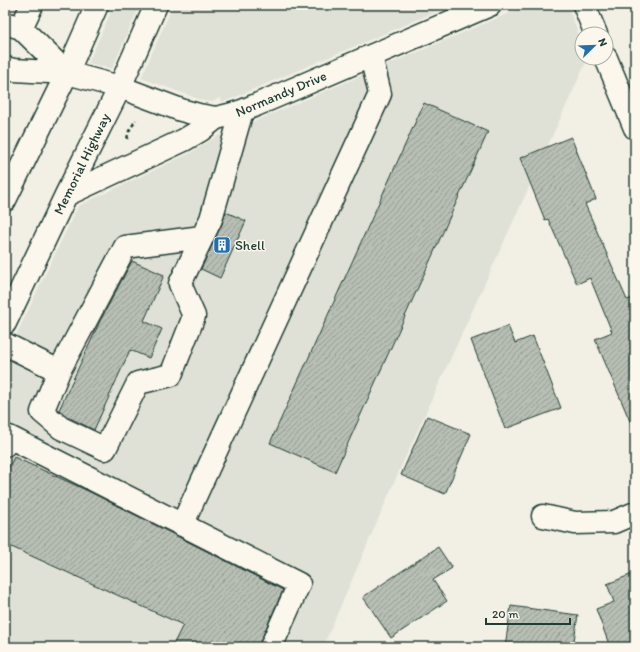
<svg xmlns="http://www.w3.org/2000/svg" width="640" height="652" viewBox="0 0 640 652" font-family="Itim,sans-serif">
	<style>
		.built { fill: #e0e1d6 }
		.building { fill: url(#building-hatch); stroke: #1f3d34 }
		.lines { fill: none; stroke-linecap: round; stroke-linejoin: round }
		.minor-casing { stroke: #1f3d34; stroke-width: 25 }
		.major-casing { stroke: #1f3d34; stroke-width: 25 }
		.path { stroke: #1f3d34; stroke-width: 2.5; stroke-dasharray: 4 3; stroke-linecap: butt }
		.minor { stroke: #fbf7ec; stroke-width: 22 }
		.major { stroke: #fbf7ec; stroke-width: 22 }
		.labels { text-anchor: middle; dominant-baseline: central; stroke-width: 3; stroke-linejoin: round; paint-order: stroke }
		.street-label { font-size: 14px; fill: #1f3d34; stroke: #fbf7ec }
		.poi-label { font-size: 14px; fill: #1f3d34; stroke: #fbf7ec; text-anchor: start }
	</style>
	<defs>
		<pattern id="building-hatch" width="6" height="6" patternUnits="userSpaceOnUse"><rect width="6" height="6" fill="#b7beb3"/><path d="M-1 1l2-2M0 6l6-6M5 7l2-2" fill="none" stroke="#949c92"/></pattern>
	</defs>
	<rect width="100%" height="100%" fill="#f2f0e5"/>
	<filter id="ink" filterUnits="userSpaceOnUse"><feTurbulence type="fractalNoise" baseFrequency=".025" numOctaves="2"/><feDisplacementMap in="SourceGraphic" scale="8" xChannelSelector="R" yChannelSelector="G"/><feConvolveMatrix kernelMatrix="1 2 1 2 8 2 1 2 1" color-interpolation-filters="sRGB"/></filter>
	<g filter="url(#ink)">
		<path class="built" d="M 114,5 L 140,5 L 112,69 L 88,63 Z
			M 173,5 L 452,5 L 226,101 L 223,102 L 219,98 L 213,102 L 204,101 L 141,78 Z
			M 528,5 L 567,5 L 582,43 L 582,58 L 588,58 L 396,478 L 323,647 L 5,647 L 5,358 L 78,206 L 190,153 L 219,135 L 227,136 L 248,124 Z"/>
		<path class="building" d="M 424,103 L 488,132 L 335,472 L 270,443 Z
			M 571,137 L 596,199 L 585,204 L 627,300 L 635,297 L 635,433 L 595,339 L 612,332 L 590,278 L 577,284 L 548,219 L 545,220 L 520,158 Z
			M 226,212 L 246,221 L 220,278 L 201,269 L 222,224 Z
			M 132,261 L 164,275 L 144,321 L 162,329 L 149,358 L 130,350 L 94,430 L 68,417 L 59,410 L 100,321 Z
			M 508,326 L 515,343 L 533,336 L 561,408 L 505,429 L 471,340 Z
			M 427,416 L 471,434 L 445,494 L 401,475 Z
			M 14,457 L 88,491 L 283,590 L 260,642 L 259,647 L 172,647 L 183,625 L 5,544 L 5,475 Z
			M 438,547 L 452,568 L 433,580 L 447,601 L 391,638 L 363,597 Z
			M 635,573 L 635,647 L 610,647 L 596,609 L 614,602 L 607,584 Z
			M 511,606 L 578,615 L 573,647 L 505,647 Z"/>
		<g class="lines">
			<defs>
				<path id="minor" d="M 584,5 L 596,34
					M 5,23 L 21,28 L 67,73
					M 21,28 L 32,5
					M 606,58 L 635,128
					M 5,68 L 14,70 L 67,73 L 120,87 L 181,110 L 199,115 L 216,118 L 229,115 L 242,111 L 490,5
					M 5,344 L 59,371 L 42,412 L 61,428 L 105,449 L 138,383 L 171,375 L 194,316 L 180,284 L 211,219 L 242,111
					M 59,371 L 125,247 L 202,237
					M 5,445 L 9,437 L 299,584 L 271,647
					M 543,516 L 575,523 L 614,522 L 635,513
					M 182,525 L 380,94 L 371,56"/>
				<path id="major" d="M 66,195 L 184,140 L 201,130 L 216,118
					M 5,200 L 67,73 L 97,5
					M 5,323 L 66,195 L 120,87 L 156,5"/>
			</defs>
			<use href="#minor" class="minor-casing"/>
			<use href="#major" class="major-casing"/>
			<path class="path" d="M 127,139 L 129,131 L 136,120"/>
			<use href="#minor" class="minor"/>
			<use href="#major" class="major"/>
		</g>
	</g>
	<defs>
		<symbol id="building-square" viewBox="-11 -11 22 22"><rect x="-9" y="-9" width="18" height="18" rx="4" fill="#1f6fb2" stroke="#fbf7ec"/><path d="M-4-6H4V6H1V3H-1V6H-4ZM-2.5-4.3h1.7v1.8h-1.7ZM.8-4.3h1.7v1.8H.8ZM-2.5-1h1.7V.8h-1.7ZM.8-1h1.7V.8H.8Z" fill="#fff"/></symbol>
	</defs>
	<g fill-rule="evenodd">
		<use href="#building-square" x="212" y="235" width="20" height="20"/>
	</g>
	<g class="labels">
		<g class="street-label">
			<text transform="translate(281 94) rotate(-23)">Normandy Drive</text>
			<text transform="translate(82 164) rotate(-64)">Memorial Highway</text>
		</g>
		<g class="poi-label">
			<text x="235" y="245">Shell</text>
		</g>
	</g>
	<rect width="640" height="652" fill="none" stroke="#fbf7ec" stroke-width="20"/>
	<rect x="10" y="10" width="620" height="632" fill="none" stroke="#1f3d34" stroke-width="1.5" filter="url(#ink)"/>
	<g transform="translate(594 46) rotate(67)"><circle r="19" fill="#fbf7ec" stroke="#a3ada2"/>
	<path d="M0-3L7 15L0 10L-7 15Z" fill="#1f6fb2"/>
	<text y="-6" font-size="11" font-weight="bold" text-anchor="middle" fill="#1f3d34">N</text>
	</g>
	<path d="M486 618v6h84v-6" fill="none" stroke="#1f3d34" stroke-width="2"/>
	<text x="492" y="618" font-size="12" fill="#1f3d34" stroke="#fbf7ec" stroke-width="3" paint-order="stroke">20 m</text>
</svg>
